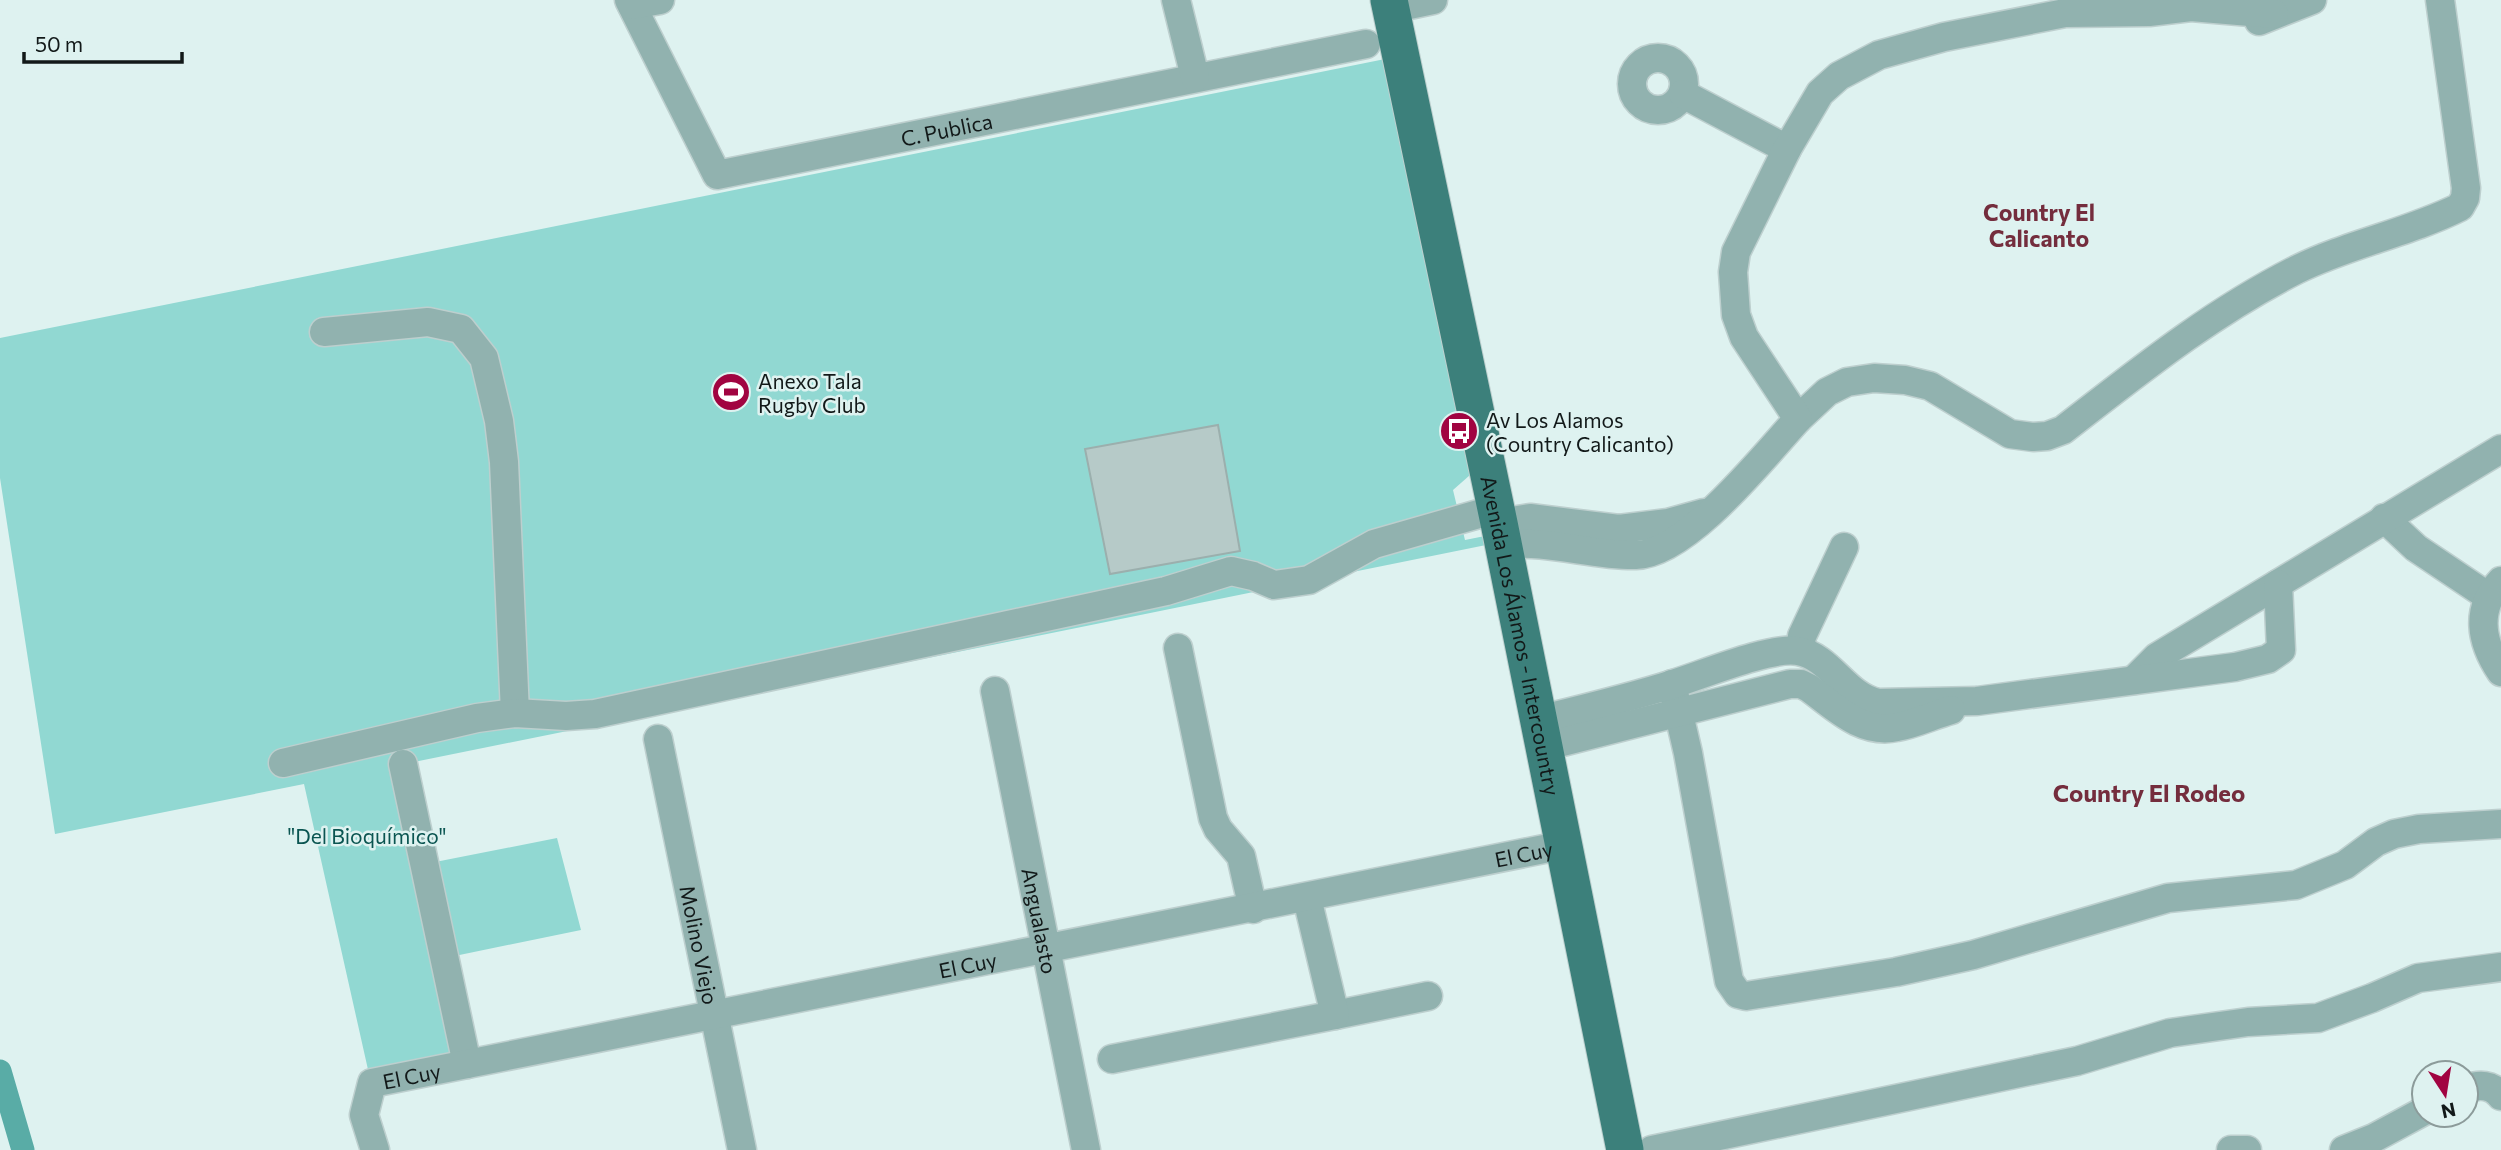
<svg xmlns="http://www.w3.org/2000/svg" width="2501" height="1150" viewBox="0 0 2501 1150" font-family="Commissioner,sans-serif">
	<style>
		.green { fill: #91d8d2 }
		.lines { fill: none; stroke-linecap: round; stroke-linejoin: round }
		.canal { stroke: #59aca6; stroke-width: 23 }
		.building { fill: #b6cac8; stroke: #9bafad; stroke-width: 2 }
		.minor-casing { stroke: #bdcfce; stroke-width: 31 }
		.major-casing { stroke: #bdcfce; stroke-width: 39 }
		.minor { stroke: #91b2af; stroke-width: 28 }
		.major { stroke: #3c807b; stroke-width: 37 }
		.labels { text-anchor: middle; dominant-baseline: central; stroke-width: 5; stroke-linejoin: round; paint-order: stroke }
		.street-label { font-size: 21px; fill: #121919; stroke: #def2f0 }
		.poi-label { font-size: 21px; fill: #121919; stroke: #def2f0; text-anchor: start }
		.park-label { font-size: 21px; fill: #0a5551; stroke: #def2f0 }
		.neighbourhood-label { font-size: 23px; font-weight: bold; fill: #742d3d; stroke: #def2f0 }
		.quarter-label { font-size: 24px; font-weight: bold; fill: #742d3d; stroke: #def2f0 }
	</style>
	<rect width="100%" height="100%" fill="#def2f0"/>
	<path class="green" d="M 1390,58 L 1478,468 L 1453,490 L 1465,540 L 1490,535 L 1491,544 L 404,764 L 425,864 L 557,838 L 581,930 L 445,958 L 467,1064 L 371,1083 L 304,784 L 55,834 L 0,478 L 0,338 Z"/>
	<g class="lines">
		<path class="canal" d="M 0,1071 L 23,1150"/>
	</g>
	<path class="building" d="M 1218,425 L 1240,551 L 1110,574 L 1085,449 Z"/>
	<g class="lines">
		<defs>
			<g id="minor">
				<path id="s1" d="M 629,0 L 717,175 L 1366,44"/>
				<path d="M 1176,0 L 1195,77"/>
				<path d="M 632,5 L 660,0"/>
				<path d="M 1390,9 L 1433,0"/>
				<path d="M 2259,21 L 2312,0"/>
				<circle cx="1658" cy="84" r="26"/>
				<path d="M 1683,94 L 1787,149"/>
				<path d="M 324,332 L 428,322 L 461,329 L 484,358 L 499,421 L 504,462 L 515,713"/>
				<path d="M 1798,419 L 1827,392 L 1847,382 L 1874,378 L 1905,380 L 1930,386 L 2010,434 L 2033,437 L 2047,436 L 2063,430 C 2138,372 2211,313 2296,270 C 2348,244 2408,233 2460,207 L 2465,198 L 2466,188 L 2440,0"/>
				<path d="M 2384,518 L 2416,548 L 2489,597"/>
				<path d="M 1499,523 L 1530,518 L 1619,529 L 1668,523 L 1704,513"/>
				<path d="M 1503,545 C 1548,539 1591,556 1636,555 C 1687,554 1764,456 1798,419 L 1744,337 L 1736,315 L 1733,272 L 1736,252 L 1787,149 L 1820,93 L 1839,76 L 1879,55 L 1944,37 L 2065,13 L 2149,12 L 2191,7 L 2274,14"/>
				<path d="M 2501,581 C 2475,609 2480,641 2501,672"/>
				<path d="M 1178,648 L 1213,818 L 1218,829 L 1241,856 L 1253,909"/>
				<path d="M 1800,651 L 1802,636 L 1844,547"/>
				<path d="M 2134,680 L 2157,657 L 2501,449"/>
				<path d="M 1672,684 L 1688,753 L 1729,981 L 1738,994 L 1746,996 L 1896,972 L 1973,955 L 2168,898 L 2296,885 L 2345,865 L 2376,842 L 2394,834 L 2419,829 L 2501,824"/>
				<path id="s2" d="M 995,691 L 1086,1150"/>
				<path d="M 1538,720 C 1583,709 1629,698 1673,684 C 1702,675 1772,646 1798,651 C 1831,657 1845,696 1878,703 L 1977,701 L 2235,667 L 2268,659 L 2281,650 L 2278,584"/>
				<path id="s3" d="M 658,739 L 742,1150"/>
				<path d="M 1543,747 L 1790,684 L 1801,684 L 1809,688 C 1835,707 1862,735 1897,727 C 1915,724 1933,715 1951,710"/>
				<path d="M 283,763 L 477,718 L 515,713 L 566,716 L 595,714 L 1166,591 L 1231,571 L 1253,576 L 1274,585 L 1309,580 L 1374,544 L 1496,509"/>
				<path d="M 403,764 L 467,1064"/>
				<path d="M 1335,1015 L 1428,996"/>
				<path d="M 1112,1059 L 1335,1015 L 1307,898"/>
				<path d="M 2466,1089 C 2479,1084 2492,1084 2501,1096"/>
				<path id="s4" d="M 375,1150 L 364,1115 L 372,1083 L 1564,845"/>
				<path d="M 1652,1150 L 2077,1061 L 2170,1033 L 2248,1022 L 2318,1018 L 2372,998 L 2418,978 L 2501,967"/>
				<path d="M 2231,1150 L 2247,1150"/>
				<path d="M 2344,1150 L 2374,1138 L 2424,1111"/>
			</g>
			<g id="major">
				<path id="s5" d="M 1389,0 L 1499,523 L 1625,1150"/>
			</g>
		</defs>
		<use href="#minor" class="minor-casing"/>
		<use href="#major" class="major-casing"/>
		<use href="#minor" class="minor"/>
		<use href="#major" class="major"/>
	</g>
	<defs>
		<symbol id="stadium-disc" viewBox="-11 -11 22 22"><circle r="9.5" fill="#a10441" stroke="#def2f0"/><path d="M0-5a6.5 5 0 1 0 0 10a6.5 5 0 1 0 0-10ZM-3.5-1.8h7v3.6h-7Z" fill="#fff"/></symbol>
		<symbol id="bus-disc" viewBox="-11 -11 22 22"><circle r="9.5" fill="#a10441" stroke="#def2f0"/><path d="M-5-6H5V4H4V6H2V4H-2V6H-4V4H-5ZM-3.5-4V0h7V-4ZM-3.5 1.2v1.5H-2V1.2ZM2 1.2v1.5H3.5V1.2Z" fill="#fff"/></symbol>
	</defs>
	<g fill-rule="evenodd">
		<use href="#stadium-disc" x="709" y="370" width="44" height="44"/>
		<use href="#bus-disc" x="1437" y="409" width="44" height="44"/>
	</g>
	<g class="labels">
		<g class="street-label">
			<text stroke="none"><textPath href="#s1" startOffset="430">C. Publica</textPath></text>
			<text stroke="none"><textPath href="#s5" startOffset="649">Avenida Los Álamos - Intercountry</textPath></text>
			<text stroke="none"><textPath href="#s4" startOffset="1244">El Cuy</textPath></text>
			<text stroke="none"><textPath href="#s2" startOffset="234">Angualasto</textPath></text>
			<text stroke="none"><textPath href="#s3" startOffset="210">Molino Viejo</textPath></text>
			<text stroke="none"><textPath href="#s4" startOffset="677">El Cuy</textPath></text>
			<text stroke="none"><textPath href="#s4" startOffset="110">El Cuy</textPath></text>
		</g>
		<g class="poi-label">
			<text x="758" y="380">Anexo Tala<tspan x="758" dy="24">Rugby Club</tspan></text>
			<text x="1486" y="419">Av Los Alamos<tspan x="1486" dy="24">(Country Calicanto)</tspan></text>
		</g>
		<g class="park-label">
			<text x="367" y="835">"Del Bioquímico"</text>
		</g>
		<g class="neighbourhood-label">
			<text x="2039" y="212">Country El<tspan x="2039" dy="26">Calicanto</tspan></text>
		</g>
		<g class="quarter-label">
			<text x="2149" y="792">Country El Rodeo</text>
		</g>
	</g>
	<g transform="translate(2445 1094) rotate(168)"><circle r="33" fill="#def2f0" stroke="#8c9b9a" stroke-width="2"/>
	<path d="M0-5L12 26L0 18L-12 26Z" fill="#a10441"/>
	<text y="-10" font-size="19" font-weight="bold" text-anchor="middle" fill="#121919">N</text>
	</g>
	<path d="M24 52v10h158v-10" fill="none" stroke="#121919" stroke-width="3.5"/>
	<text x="35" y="52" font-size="21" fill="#121919" stroke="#def2f0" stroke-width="5" paint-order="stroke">50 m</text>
</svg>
